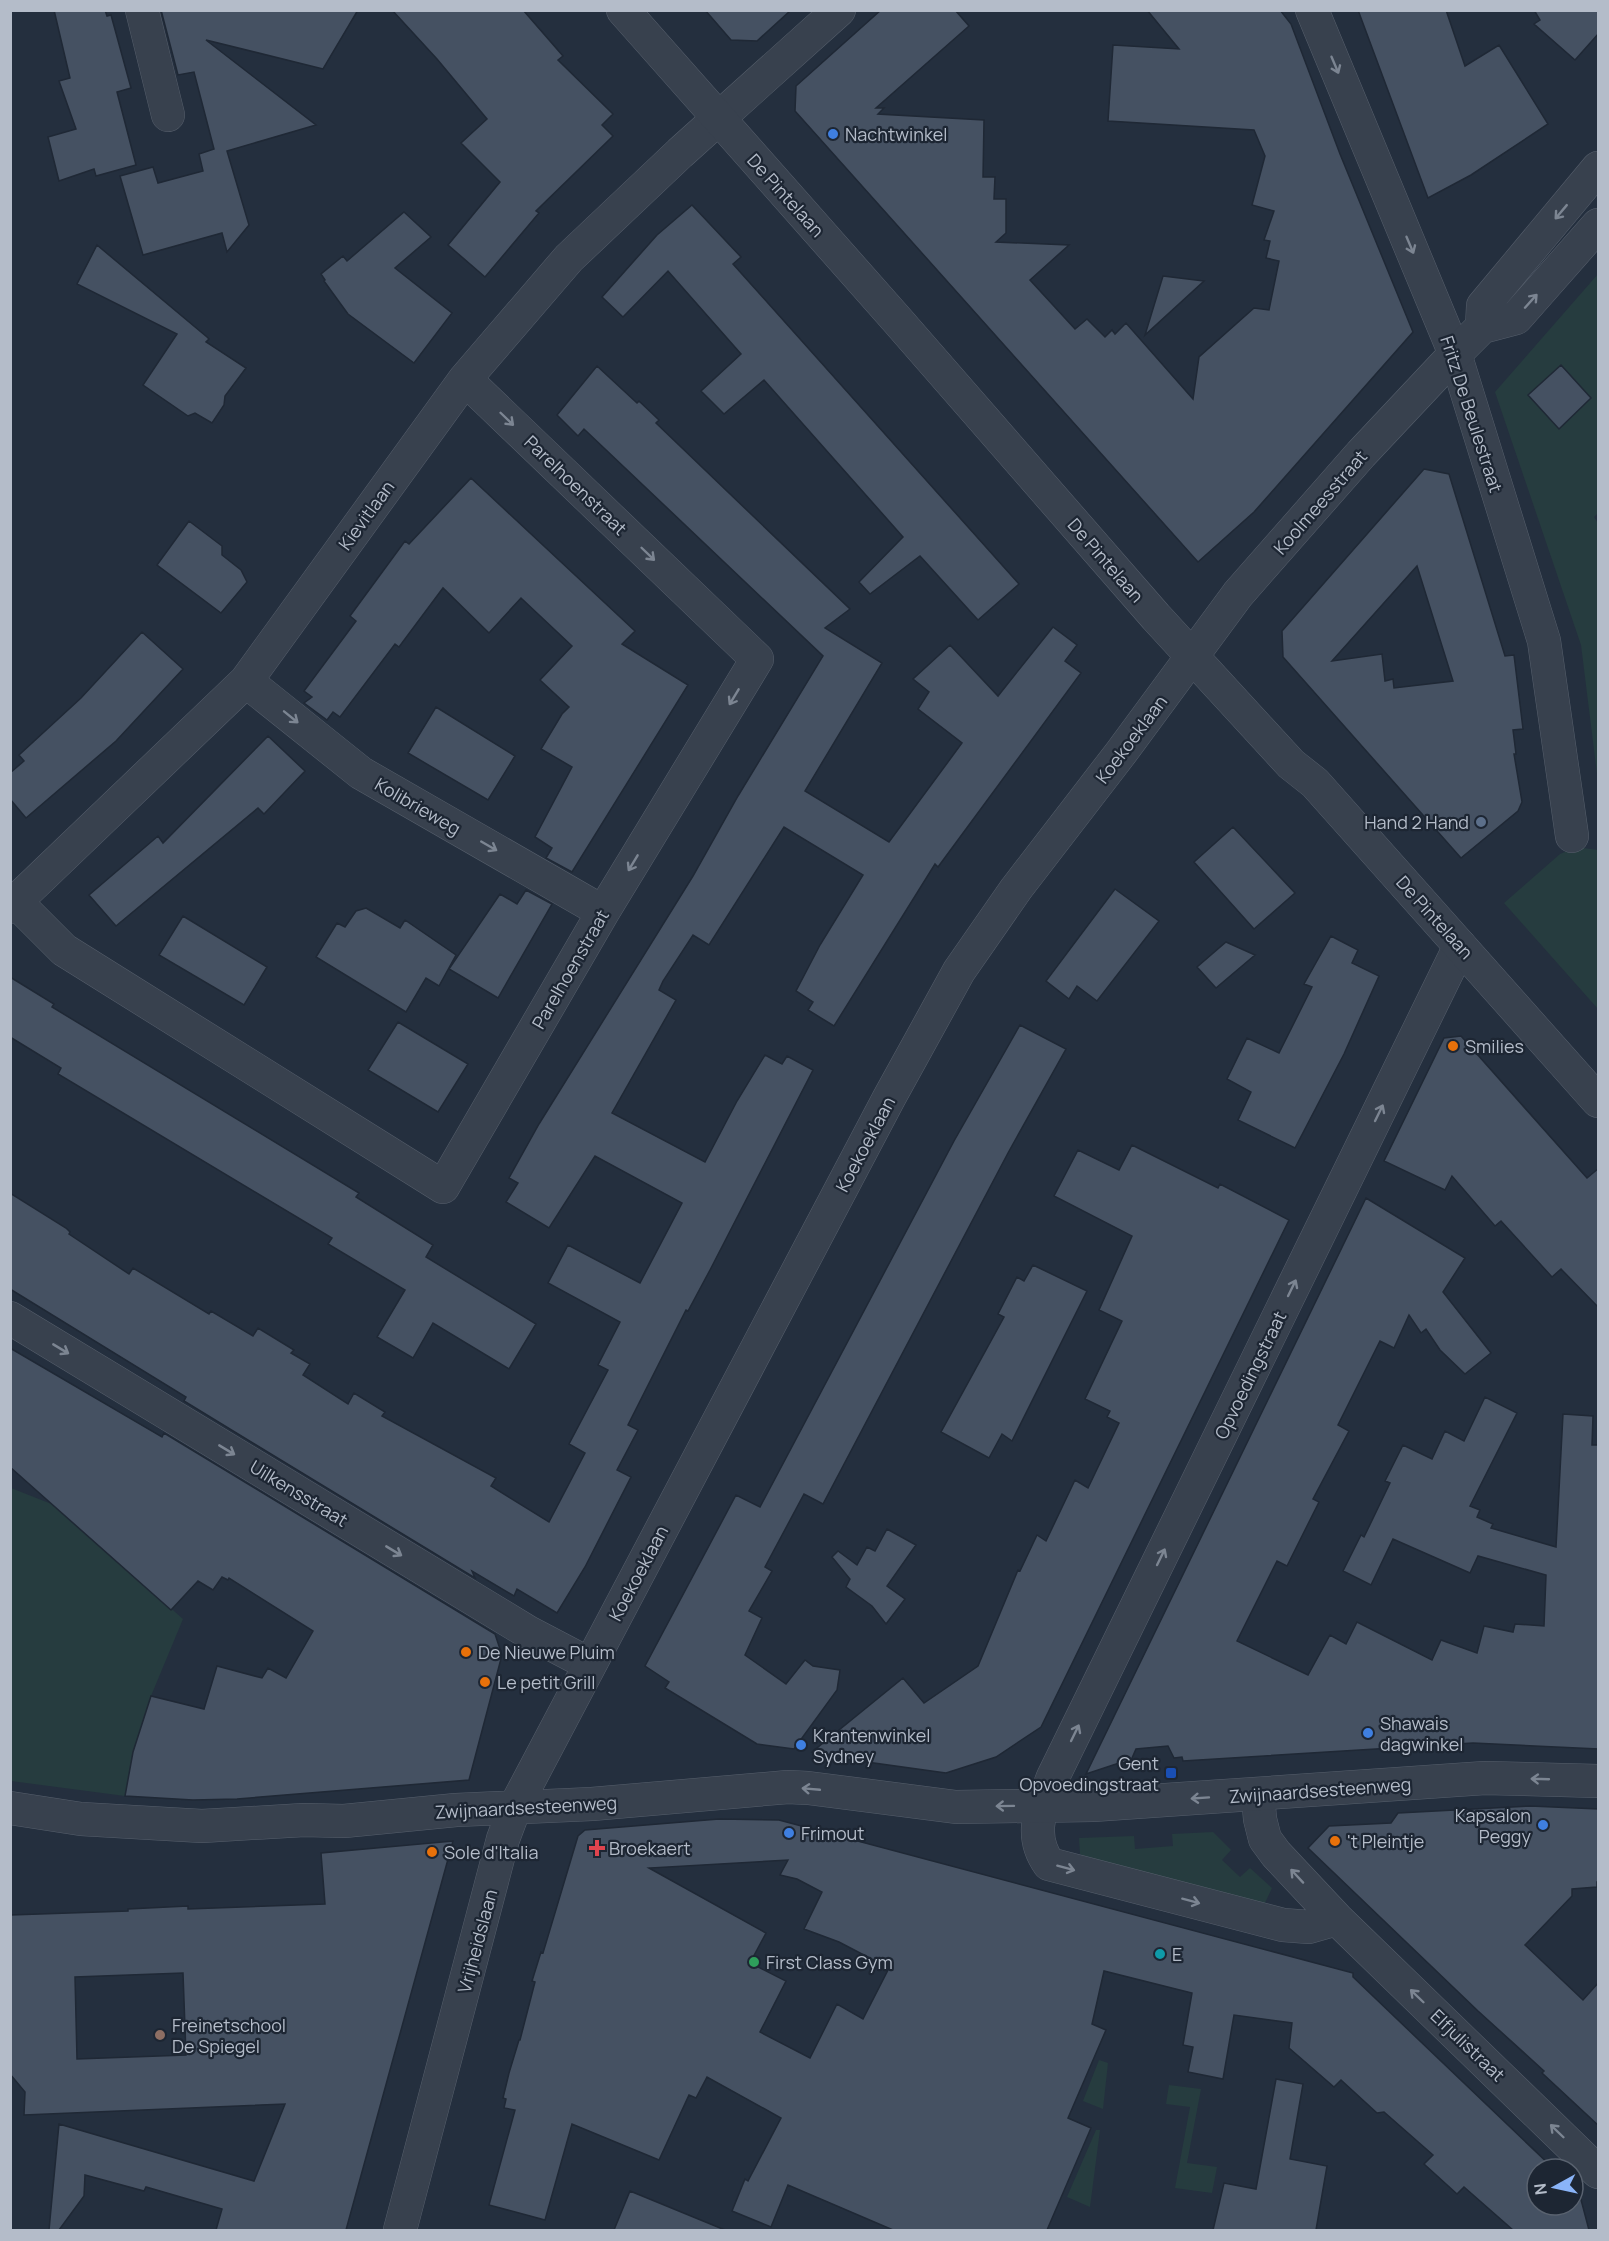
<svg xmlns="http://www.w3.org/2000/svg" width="1609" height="2241" viewBox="0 0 1609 2241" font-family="Manrope,sans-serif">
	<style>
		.green { fill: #263c3f }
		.building { fill: #455162; stroke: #1f2835; stroke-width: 1.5; fill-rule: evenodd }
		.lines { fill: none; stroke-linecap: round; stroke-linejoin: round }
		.minor-casing { stroke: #565f6c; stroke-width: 34 }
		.tertiary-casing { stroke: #565f6c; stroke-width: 34 }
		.minor { stroke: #38414e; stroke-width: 33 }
		.tertiary { stroke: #38414e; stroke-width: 33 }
		.oneway { stroke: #7c8592 }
		.shop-dot { fill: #3f7fe0; stroke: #1d2633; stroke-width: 2 }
		.service-dot { fill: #5c6f8a; stroke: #1d2633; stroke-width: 2 }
		.food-dot { fill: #e8710a; stroke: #1d2633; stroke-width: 2 }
		.transit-dot { fill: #1a4fb4; stroke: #1d2633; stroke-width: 2 }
		.health-dot { fill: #e0444e; stroke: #1d2633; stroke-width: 2 }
		.culture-dot { fill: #0f9aa8; stroke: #1d2633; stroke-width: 2 }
		.leisure-dot { fill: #2e9e5b; stroke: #1d2633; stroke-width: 2 }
		.education-dot { fill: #8d6e63; stroke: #1d2633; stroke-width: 2 }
		.labels { text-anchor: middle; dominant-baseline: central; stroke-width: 4.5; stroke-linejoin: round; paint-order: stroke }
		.poi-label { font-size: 18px; fill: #b4bcc9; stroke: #1d2633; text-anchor: start }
		.street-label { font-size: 18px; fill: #b4bcc9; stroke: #1d2633 }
	</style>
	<rect width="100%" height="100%" fill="#242f3e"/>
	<path class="green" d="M 1598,274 L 1598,513 L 1594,517 L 1598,523 L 1598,782 L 1581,645 L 1495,392 Z
		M 1583,848 L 1598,850 L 1598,1009 L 1504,903 L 1560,854 L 1572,849 Z
		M 11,1488 L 54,1505 L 183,1619 L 151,1696 L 133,1751 L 125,1796 L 11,1781 Z
		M 1213,1832 L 1231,1850 L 1222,1860 L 1240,1877 L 1250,1868 L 1272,1888 L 1264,1905 L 1096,1865 L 1080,1854 L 1079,1838 L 1134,1836 L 1135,1849 L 1173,1846 L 1172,1834 Z
		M 1099,2060 L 1108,2063 L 1103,2109 L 1083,2101 Z
		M 1169,2085 L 1201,2089 L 1187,2163 L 1217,2167 L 1212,2193 L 1175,2188 L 1190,2107 L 1166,2104 Z
		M 1096,2130 L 1100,2130 L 1090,2207 L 1067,2197 Z"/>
	<path class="building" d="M 54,10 L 105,10 L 107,16 L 111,15 L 131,88 L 117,92 L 136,165 L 96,176 L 94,169 L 59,181 L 48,137 L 76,129 L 59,81 L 70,78 Z
		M 161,10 L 358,10 L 323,69 L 206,40 L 316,125 L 227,151 L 249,225 L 227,252 L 222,233 L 143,255 L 120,176 L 153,167 L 158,183 L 203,171 L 199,154 L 214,149 L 194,72 L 178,75 Z
		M 392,10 L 523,10 L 563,56 L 558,60 L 613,114 L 602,125 L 613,136 L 536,211 L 539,213 L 485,277 L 448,245 L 500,182 L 461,143 L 487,119 L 437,59 Z
		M 705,10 L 791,10 L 757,41 L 731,40 Z
		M 881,10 L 955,10 L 969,26 L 876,108 L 884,108 L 878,114 L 984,120 L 983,177 L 995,177 L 994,199 L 1006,199 L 1006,233 L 996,242 L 1069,245 L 1030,280 L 1075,329 L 1087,319 L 1105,337 L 1112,330 L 1115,334 L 1126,323 L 1193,399 L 1199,357 L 1254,308 L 1269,310 L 1279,261 L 1266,258 L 1270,241 L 1264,240 L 1274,211 L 1252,205 L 1265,156 L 1254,130 L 1108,121 L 1113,45 L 1179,49 L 1147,10 L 1280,10 L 1291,24 L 1340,154 L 1413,332 L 1254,512 L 1198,562 L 795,111 L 796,86 Z
		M 1358,10 L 1446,10 L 1465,66 L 1499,45 L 1548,124 L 1471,175 L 1428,198 Z
		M 1534,10 L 1599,10 L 1599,33 L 1575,60 L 1534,24 L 1540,20 Z
		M 692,205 L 741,257 L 733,264 L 1019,584 L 978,620 L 920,556 L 870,594 L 859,582 L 903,537 L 764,380 L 724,414 L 701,391 L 741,354 L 668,271 L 623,317 L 602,297 L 657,235 Z
		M 404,212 L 431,237 L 395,268 L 452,313 L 414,363 L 348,314 L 324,281 L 325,280 L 321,274 L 343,256 L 347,261 Z
		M 97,245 L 207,337 L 209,339 L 206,342 L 246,368 L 225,396 L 224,405 L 212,423 L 195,413 L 188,416 L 143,385 L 177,334 L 77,284 Z
		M 1163,276 L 1204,281 L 1145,335 Z
		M 1561,365 L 1591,398 L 1559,429 L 1528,395 Z
		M 597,366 L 637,403 L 639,401 L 659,420 L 656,423 L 850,609 L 825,628 L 882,663 L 805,791 L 889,842 L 962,743 L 918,709 L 929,692 L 913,679 L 950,645 L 998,696 L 1053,627 L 1077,645 L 1065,661 L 1081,673 L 938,867 L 935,864 L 834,1026 L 808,1010 L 813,1002 L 796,991 L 820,945 L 863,875 L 784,827 L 709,945 L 693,935 L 663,981 L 659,990 L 676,1000 L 612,1113 L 705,1162 L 737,1101 L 765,1055 L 782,1064 L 787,1056 L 813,1070 L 710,1270 L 688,1311 L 686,1310 L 628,1425 L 638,1430 L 617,1470 L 631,1477 L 585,1567 L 557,1613 L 517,1589 L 514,1596 L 472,1571 L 475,1578 L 184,1401 L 186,1397 L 10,1289 L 10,1193 L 66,1228 L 70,1232 L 69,1234 L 129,1274 L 133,1268 L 209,1314 L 211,1311 L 253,1336 L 258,1328 L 294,1350 L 291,1353 L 310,1364 L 303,1375 L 348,1404 L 354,1393 L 385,1412 L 382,1416 L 496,1478 L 491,1486 L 549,1522 L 585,1453 L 569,1444 L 608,1370 L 598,1365 L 620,1322 L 548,1283 L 568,1245 L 640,1283 L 682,1203 L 595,1156 L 549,1228 L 506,1202 L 518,1183 L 509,1178 L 539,1124 L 693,876 L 738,796 L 823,656 L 584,429 L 578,436 L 557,415 Z
		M 1424,469 L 1449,474 L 1505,656 L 1514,655 L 1523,729 L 1513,730 L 1516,754 L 1514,754 L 1522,802 L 1518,811 L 1461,858 L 1283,657 L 1282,631 ZM 1417,566 L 1453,681 L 1394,688 L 1393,679 L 1385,681 L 1382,654 L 1332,661 Z
		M 471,478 L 635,631 L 622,644 L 688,685 L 572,872 L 546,858 L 552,848 L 535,837 L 572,767 L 541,749 L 562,714 L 569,707 L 540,680 L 572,646 L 521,598 L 489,633 L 443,588 L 399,647 L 395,644 L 340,717 L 333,712 L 327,720 L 304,703 L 312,697 L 304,691 L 356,621 L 350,616 L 405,541 L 409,544 Z
		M 189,521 L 222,546 L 222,555 L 241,570 L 247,582 L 221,613 L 157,565 Z
		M 142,632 L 183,669 L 116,741 L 26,818 L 10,799 L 10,773 L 24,761 L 19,755 L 81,698 Z
		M 436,707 L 515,756 L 488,800 L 408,753 Z
		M 268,736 L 305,771 L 264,814 L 258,808 L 116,926 L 89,895 L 158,836 L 163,843 Z
		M 1233,827 L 1295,893 L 1254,929 L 1194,862 Z
		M 1115,889 L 1159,921 L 1097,1001 L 1077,986 L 1069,999 L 1046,981 Z
		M 526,890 L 552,904 L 498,998 L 449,969 L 500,894 L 517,904 Z
		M 366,908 L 400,928 L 405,920 L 456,955 L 439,986 L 426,978 L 406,1012 L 316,957 L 337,923 L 345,927 L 356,911 Z
		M 183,916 L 267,967 L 244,1005 L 159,955 Z
		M 1331,936 L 1358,950 L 1352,963 L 1379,976 L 1344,1054 L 1295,1148 L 1238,1120 L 1251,1092 L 1227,1079 L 1247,1038 L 1279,1053 L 1312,987 L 1304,984 Z
		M 1226,942 L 1255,955 L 1216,988 L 1197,967 Z
		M 10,977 L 54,1004 L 52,1007 L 359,1193 L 356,1197 L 433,1245 L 426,1257 L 536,1324 L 509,1369 L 433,1323 L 413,1358 L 377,1337 L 405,1290 L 328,1244 L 332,1238 L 58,1074 L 61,1068 L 10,1037 Z
		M 398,1022 L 468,1064 L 438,1112 L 368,1070 Z
		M 1020,1025 L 1066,1049 L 1008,1153 L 823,1504 L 804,1494 L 765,1567 L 772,1571 L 749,1611 L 762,1618 L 745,1655 L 786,1684 L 805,1660 L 813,1666 L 840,1670 L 837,1690 L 794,1749 L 757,1744 L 665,1688 L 669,1682 L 645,1666 L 736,1495 L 760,1507 L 954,1141 Z
		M 1461,1036 L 1587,1178 L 1599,1168 L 1599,1308 L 1561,1269 L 1552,1277 L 1501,1221 L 1495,1226 L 1452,1176 L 1445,1190 L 1384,1161 L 1444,1038 Z
		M 1132,1145 L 1218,1188 L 1220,1184 L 1289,1220 L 1041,1727 L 996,1757 L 946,1773 L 838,1758 L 838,1756 L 812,1752 L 903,1678 L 924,1703 L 978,1666 L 1018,1570 L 1020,1571 L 1037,1535 L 1046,1541 L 1075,1480 L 1088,1488 L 1119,1423 L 1107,1417 L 1110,1411 L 1085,1399 L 1122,1321 L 1099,1310 L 1132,1236 L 1054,1196 L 1078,1150 L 1119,1170 Z
		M 1366,1198 L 1465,1258 L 1443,1292 L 1491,1353 L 1465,1374 L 1440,1350 L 1426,1329 L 1421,1333 L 1409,1315 L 1394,1348 L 1380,1341 L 1338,1425 L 1349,1431 L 1313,1499 L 1319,1502 L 1287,1566 L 1277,1561 L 1237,1641 L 1308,1675 L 1330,1635 L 1346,1644 L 1357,1622 L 1432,1660 L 1441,1640 L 1477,1653 L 1484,1626 L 1513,1632 L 1515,1624 L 1544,1626 L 1546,1575 L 1478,1556 L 1470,1573 L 1393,1539 L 1371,1585 L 1343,1571 L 1361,1535 L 1364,1537 L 1390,1483 L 1385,1481 L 1403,1445 L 1432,1459 L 1445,1431 L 1464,1441 L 1485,1397 L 1517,1413 L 1470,1506 L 1480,1510 L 1477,1517 L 1493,1524 L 1491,1528 L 1556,1547 L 1563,1414 L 1593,1416 L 1592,1445 L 1599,1445 L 1599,1749 L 1473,1743 L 1183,1761 L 1182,1757 L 1174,1758 L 1168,1746 L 1136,1749 L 1129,1765 L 1122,1762 L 1086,1774 Z
		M 1033,1265 L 1087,1291 L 1012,1441 L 1002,1434 L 989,1458 L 941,1432 L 1004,1317 L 998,1314 L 1017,1277 L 1024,1281 Z
		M 10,1348 L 162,1437 L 164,1433 L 495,1634 L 502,1655 L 469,1780 L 237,1799 L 193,1800 L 125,1796 L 133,1752 L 151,1696 L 204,1709 L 217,1666 L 262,1678 L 268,1668 L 286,1678 L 313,1631 L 229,1578 L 228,1580 L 222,1577 L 213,1590 L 198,1581 L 171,1610 L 10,1467 Z
		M 887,1529 L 916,1545 L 887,1586 L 905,1599 L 886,1624 L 872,1606 L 846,1587 L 850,1579 L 832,1557 L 838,1551 L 857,1565 L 867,1547 L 875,1551 Z
		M 1530,1806 L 1599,1809 L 1599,1882 L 1597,1882 L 1597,1887 L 1572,1889 L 1572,1896 L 1525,1945 L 1583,2000 L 1599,1982 L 1599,2126 L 1542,2073 L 1544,2071 L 1478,2011 L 1308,1848 L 1329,1826 L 1391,1823 L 1398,1813 Z
		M 719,1819 L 779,1820 L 1353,1973 L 1353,1977 L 1554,2169 L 1537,2169 L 1537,2205 L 1573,2205 L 1573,2187 L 1579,2192 L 1589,2230 L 1513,2230 L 1464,2187 L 1457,2194 L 1424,2164 L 1433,2155 L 1384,2112 L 1377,2113 L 1341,2080 L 1334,2087 L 1289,2048 L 1292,2023 L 1234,2015 L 1223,2079 L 1188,2072 L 1193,2047 L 1183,2045 L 1192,1993 L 1104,1971 L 1092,2024 L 1106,2030 L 1068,2118 L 1091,2128 L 1047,2230 L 893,2230 L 788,2185 L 771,2227 L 732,2211 L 745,2179 L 748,2181 L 781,2118 L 707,2077 L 696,2098 L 689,2095 L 659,2160 L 572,2124 L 545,2220 L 489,2205 L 515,2110 L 504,2108 L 506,2099 L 503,2098 L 509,2073 L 519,2040 L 520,2040 L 535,1982 L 532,1981 L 541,1952 L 543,1953 L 578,1836 L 585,1830 ZM 788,1860 L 780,1875 L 797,1879 L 822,1892 L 804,1929 L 839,1942 L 889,1968 L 863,2019 L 837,2004 L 810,2058 L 760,2032 L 786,1981 L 750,1963 L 766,1933 L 649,1868 Z
		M 453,1841 L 346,2230 L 216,2230 L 222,2209 L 146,2187 L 144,2191 L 85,2175 L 84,2196 L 59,2230 L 49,2230 L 59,2124 L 254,2181 L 285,2104 L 24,2115 L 25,2092 L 10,2074 L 10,1915 L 128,1911 L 128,1909 L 188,1906 L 188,1909 L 325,1904 L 321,1853 ZM 183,1973 L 186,2055 L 77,2059 L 75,1977 Z
		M 1276,2079 L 1303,2084 L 1290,2159 L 1327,2166 L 1316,2230 L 1213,2230 L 1224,2183 L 1256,2189 Z
		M 630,2191 L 725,2230 L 614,2230 Z"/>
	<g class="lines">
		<defs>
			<path id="minor" d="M 142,10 L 168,115
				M 1312,10 L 1455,354 L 1544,641 L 1572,836
				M 246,681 L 361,773 L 603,912
				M 17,903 L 64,950 L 443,1187 L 603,912 L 757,659 L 465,379
				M 10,907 L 246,681 L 465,379 L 569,258 L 680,153 L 839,10
				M 10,1318 L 528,1632 L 589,1664
				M 1258,1795 L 1260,1819 L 1265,1839 L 1276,1854 L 1337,1919 L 1598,2172
				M 1337,1919 L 1309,1927 L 1283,1925 L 1049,1864 C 1028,1835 1041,1808 1053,1777 L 1460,946"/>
			<path id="tertiary" d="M 623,10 L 898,321 L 1156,617 L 1291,764 L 1315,783 L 1598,1101
				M 1482,327 L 1483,306 L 1598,168
				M 10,1808 L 81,1819 L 202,1826 L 304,1820 L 344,1821 L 456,1810 L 592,1804 L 788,1787 L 808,1788 L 956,1807 L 1093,1805 L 1485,1778 L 1598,1781
				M 400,2230 L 503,1839 L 515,1807 L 889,1098 L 959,971 L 1016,889 L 1120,754 L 1238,594 L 1361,454 L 1455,354 L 1482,327 L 1516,318 L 1598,225"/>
		</defs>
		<use href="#minor" class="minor-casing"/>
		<use href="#tertiary" class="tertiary-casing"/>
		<use href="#minor" class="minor"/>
		<use href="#tertiary" class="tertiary"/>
	</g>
	<defs><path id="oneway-shaft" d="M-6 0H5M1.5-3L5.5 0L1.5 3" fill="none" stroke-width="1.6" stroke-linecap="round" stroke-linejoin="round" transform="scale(1.5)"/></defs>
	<g class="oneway">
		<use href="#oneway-shaft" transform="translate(1335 65) rotate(67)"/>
		<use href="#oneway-shaft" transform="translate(1561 212) rotate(130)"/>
		<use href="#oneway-shaft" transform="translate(1410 245) rotate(67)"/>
		<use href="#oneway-shaft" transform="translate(1531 301) rotate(-48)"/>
		<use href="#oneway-shaft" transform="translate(507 419) rotate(44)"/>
		<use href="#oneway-shaft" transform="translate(648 554) rotate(44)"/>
		<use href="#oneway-shaft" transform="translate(734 697) rotate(121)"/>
		<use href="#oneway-shaft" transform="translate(291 717) rotate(39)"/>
		<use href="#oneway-shaft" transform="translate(489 846) rotate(30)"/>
		<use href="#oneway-shaft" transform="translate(633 863) rotate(121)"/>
		<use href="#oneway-shaft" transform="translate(1379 1113) rotate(-64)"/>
		<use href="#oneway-shaft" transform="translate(1292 1288) rotate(-64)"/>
		<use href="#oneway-shaft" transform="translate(61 1349) rotate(31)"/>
		<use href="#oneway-shaft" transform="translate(227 1450) rotate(31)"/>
		<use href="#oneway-shaft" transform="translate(394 1551) rotate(31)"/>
		<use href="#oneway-shaft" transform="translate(1161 1557) rotate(-64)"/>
		<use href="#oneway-shaft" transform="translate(1075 1733) rotate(-64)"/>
		<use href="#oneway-shaft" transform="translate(1540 1779) rotate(-178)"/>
		<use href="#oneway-shaft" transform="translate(811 1789) rotate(-175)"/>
		<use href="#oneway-shaft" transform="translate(1200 1798) rotate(176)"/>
		<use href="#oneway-shaft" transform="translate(1005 1806) rotate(179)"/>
		<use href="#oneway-shaft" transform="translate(1066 1868) rotate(15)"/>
		<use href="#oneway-shaft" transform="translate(1297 1876) rotate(-133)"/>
		<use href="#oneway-shaft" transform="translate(1191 1901) rotate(15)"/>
		<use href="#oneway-shaft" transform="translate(1417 1996) rotate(-136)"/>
		<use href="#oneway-shaft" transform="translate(1557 2131) rotate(-136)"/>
	</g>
	<g class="shop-dot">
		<circle cx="833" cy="134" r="6"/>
		<circle cx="1368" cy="1733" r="6"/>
		<circle cx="801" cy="1745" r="6"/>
		<circle cx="1543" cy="1825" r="6"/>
		<circle cx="789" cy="1833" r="6"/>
	</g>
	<circle class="service-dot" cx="1481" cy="822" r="6"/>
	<g class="food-dot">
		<circle cx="1453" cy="1046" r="6"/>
		<circle cx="466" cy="1652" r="6"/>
		<circle cx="485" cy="1682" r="6"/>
		<circle cx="1335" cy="1841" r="6"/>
		<circle cx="432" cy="1852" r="6"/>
	</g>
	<rect class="transit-dot" x="1165" y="1767" width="12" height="12" rx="3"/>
	<path class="health-dot" d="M594 1839h6v6h6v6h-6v6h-6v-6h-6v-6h6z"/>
	<circle class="culture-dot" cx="1160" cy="1954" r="6"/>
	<circle class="leisure-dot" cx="754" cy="1962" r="6"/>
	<circle class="education-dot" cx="160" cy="2035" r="6"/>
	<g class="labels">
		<g class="poi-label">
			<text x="845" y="134">Nachtwinkel</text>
			<text x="1469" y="822" text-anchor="end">Hand 2 Hand</text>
			<text x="1465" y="1046">Smilies</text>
			<text x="478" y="1652">De Nieuwe Pluim</text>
			<text x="497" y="1682">Le petit Grill</text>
			<text x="1380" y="1723">Shawais<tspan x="1380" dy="21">dagwinkel</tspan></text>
			<text x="813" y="1735">Krantenwinkel<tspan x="813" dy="21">Sydney</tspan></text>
			<text x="1159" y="1763" text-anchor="end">Gent<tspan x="1159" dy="21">Opvoedingstraat</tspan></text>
			<text x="1531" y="1815" text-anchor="end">Kapsalon<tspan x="1531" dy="21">Peggy</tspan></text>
			<text x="801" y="1833">Frimout</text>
			<text x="1347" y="1841">'t Pleintje</text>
			<text x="609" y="1848">Broekaert</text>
			<text x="444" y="1852">Sole d'Italia</text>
			<text x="1172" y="1954">E</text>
			<text x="766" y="1962">First Class Gym</text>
			<text x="172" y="2025">Freinetschool<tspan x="172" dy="21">De Spiegel</tspan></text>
		</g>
		<g class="street-label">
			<text transform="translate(786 195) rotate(48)">De Pintelaan</text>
			<text transform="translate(1472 414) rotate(72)">Fritz De Beulestraat</text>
			<text transform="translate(576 485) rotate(44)">Parelhoenstraat</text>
			<text transform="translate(1320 502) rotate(-49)">Koolmeesstraat</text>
			<text transform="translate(366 515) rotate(-54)">Kievitlaan</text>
			<text transform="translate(1106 560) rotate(49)">De Pintelaan</text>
			<text transform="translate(1131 739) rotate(-53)">Koekoeklaan</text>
			<text transform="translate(418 806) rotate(30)">Kolibrieweg</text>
			<text transform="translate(1435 917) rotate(48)">De Pintelaan</text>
			<text transform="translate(570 969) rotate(-60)">Parelhoenstraat</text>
			<text transform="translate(865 1144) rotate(-62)">Koekoeklaan</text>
			<text transform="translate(1250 1375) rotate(-64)">Opvoedingstraat</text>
			<text transform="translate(299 1493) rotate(31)">Uilkensstraat</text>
			<text transform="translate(638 1573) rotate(-62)">Koekoeklaan</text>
			<text transform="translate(1320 1790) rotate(-4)">Zwijnaardsesteenweg</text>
			<text transform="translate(526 1807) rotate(-3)">Zwijnaardsesteenweg</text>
			<text transform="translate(477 1941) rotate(-75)">Vrijheidslaan</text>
			<text transform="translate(1468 2045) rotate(44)">Elfjulistraat</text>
		</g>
	</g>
	<rect width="1609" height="2241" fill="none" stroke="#b4bcc9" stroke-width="24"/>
	<g transform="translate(1555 2187) rotate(262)"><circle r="28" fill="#1d2633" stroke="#59626f" stroke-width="1.5"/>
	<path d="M0-4.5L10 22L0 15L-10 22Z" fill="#8ab4f8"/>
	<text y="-9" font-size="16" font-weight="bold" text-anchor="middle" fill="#b4bcc9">N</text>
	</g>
</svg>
